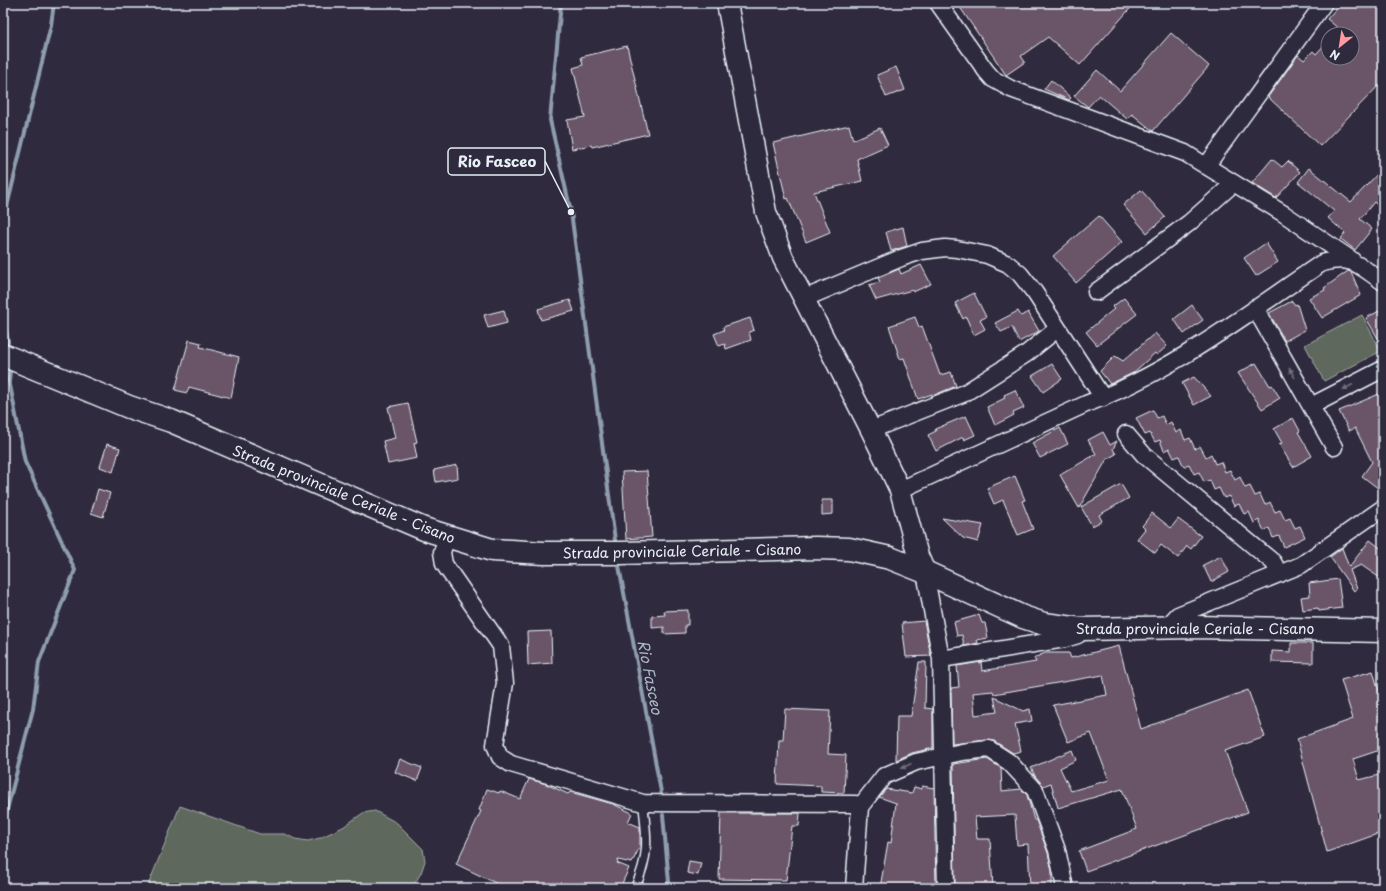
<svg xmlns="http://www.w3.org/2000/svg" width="1386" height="891" viewBox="0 0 1386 891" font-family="'Playpen Sans',sans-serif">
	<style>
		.green { fill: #5f685c; stroke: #a4acaa }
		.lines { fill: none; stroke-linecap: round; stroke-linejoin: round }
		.stream { stroke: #8f9eaf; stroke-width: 4 }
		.building { fill: #6b5468; stroke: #e8f1f8 }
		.service-casing { stroke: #e8f1f8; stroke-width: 11 }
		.minor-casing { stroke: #e8f1f8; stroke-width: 19 }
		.tertiary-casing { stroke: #e8f1f8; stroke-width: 23 }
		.secondary-casing { stroke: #e8f1f8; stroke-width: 25 }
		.service { stroke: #2f2a3d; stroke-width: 8 }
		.minor { stroke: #2f2a3d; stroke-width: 16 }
		.tertiary { stroke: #2f2a3d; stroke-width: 20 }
		.secondary { stroke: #2f2a3d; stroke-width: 22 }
		.oneway { fill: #70707e }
		.labels { text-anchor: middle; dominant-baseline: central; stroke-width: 3; stroke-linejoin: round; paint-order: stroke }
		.street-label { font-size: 14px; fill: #e8f1f8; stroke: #2f2a3d }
		.water-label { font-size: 15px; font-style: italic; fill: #acbac7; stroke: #2f2a3d }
		.leader { fill: none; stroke: #e8f1f8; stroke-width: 1.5 }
		.callout-dot { fill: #e8f1f8; stroke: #2f2a3d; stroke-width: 1.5 }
		.callout { fill: #2f2a3d; stroke: #e8f1f8; stroke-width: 1.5 }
		.callout-label { font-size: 15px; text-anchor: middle; font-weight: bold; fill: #e8f1f8 }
	</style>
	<rect width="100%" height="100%" fill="#2f2a3d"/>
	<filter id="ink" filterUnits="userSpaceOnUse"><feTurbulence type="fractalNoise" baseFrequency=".025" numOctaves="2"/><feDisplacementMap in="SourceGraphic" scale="8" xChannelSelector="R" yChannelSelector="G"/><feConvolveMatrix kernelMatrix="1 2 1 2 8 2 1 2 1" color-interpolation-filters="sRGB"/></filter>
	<g filter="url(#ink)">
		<path class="green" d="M 1362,315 L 1381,351 L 1324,381 L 1305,345 Z
			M 180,806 L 260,834 L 285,834 L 295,839 L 308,841 L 320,838 L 343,827 L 363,813 L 375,811 L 397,823 L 423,849 L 425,861 L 421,873 L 412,888 L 147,888 Z"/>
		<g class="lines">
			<path class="stream" d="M 561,3 L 550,120 L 571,212 L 615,540
				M 3,223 L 51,25 L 54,3
				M 3,314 L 8,342
				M 619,566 L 661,792
				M 3,825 L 33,709 L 39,662 L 75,570 L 25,462 L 9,380 L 10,372
				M 662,888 L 669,882 L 663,815"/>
		</g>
		<path class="building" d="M 957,3 L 1135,3 L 1080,65 L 1048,37 L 1021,56 L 1025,62 L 1006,75 Z
			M 1341,3 L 1379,3 L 1383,9 L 1383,81 L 1320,146 L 1268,97 L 1298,55 L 1304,60 L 1313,51 L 1316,54 L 1328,41 L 1328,58 L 1352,58 L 1352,34 L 1345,34 L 1327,19 Z
			M 1171,33 L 1209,66 L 1153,131 L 1132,114 L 1127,119 L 1099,95 L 1088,107 L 1074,96 L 1097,70 L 1120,91 Z
			M 627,46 L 648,134 L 592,147 L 591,145 L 572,149 L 567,120 L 585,117 L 573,68 L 583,65 L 581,57 Z
			M 896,67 L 905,90 L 886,97 L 877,75 Z
			M 1051,80 L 1071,98 L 1069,100 L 1044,89 Z
			M 849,125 L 853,140 L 880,128 L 888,145 L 857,159 L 862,181 L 814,192 L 830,232 L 806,242 L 788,198 L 786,199 L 773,143 Z
			M 1272,159 L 1282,167 L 1288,161 L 1300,172 L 1276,198 L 1252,183 Z
			M 1309,168 L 1351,202 L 1383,168 L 1383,210 L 1374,202 L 1360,219 L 1372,229 L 1355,250 L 1341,239 L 1345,233 L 1328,218 L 1334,211 L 1298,182 Z
			M 1141,190 L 1165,217 L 1147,233 L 1123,205 Z
			M 1099,216 L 1122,242 L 1076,283 L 1053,256 Z
			M 903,227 L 907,246 L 891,251 L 886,232 Z
			M 1266,243 L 1278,262 L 1256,276 L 1244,258 Z
			M 921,265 L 931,284 L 913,292 L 912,290 L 876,300 L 869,285 L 880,282 L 878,278 L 899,269 L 901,274 Z
			M 1348,271 L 1351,272 L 1361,295 L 1322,318 L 1309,298 L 1325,290 L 1324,288 Z
			M 974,293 L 986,317 L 980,320 L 985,329 L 974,335 L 966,317 L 963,319 L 955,303 Z
			M 1124,298 L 1137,314 L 1097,345 L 1086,332 L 1114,309 L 1112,307 Z
			M 570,300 L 574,311 L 541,320 L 538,309 Z
			M 1292,301 L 1295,305 L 1297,304 L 1305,330 L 1285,341 L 1269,313 Z
			M 1192,305 L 1203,320 L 1184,334 L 1174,319 Z
			M 1383,309 L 1383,347 L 1366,318 Z
			M 504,310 L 507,323 L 488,328 L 484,315 Z
			M 1018,311 L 1021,316 L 1028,312 L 1039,331 L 1019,342 L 1012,327 L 1001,332 L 995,323 Z
			M 915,317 L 919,327 L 922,326 L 940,375 L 951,372 L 956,386 L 932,396 L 932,394 L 918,399 L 904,358 L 900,359 L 889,326 Z
			M 750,318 L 754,330 L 749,332 L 751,340 L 726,349 L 725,344 L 719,346 L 714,334 L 724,330 L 723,327 Z
			M 1155,333 L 1167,346 L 1157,355 L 1155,353 L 1133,373 L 1110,384 L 1100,371 L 1115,356 L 1123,361 Z
			M 189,340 L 201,343 L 200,347 L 239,357 L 231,398 L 189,387 L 187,393 L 175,390 Z
			M 1256,363 L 1270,386 L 1272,385 L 1280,398 L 1262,409 L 1238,373 Z
			M 1052,364 L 1062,379 L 1043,392 L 1032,376 Z
			M 1194,377 L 1211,396 L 1194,405 L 1182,383 Z
			M 1015,390 L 1024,408 L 1013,413 L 1014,415 L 995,425 L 987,407 L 1005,398 L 1004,395 Z
			M 1379,394 L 1383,401 L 1383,492 L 1362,476 L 1372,462 L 1355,428 L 1349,431 L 1339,411 Z
			M 408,403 L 417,442 L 414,443 L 417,458 L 388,464 L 383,441 L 395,438 L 388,407 Z
			M 1153,410 L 1157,418 L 1162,416 L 1166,425 L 1171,422 L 1176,433 L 1181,430 L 1185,440 L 1190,438 L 1195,449 L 1200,446 L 1206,457 L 1211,454 L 1215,464 L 1221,462 L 1225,472 L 1230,470 L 1235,480 L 1240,477 L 1245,488 L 1250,486 L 1255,496 L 1260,494 L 1265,505 L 1270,502 L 1275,512 L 1280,510 L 1285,520 L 1290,518 L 1295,528 L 1300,526 L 1305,537 L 1284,547 L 1279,536 L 1273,538 L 1269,528 L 1264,531 L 1259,520 L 1254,523 L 1249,512 L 1244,514 L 1239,504 L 1234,506 L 1229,496 L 1224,498 L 1219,488 L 1214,490 L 1210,480 L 1204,482 L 1199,472 L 1194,474 L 1189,464 L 1184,467 L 1179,456 L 1174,458 L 1169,448 L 1164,451 L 1160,440 L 1155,442 L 1150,433 L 1145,435 L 1136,418 Z
			M 966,416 L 975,435 L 964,440 L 963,437 L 936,451 L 928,435 L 936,431 L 935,429 Z
			M 1293,418 L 1300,431 L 1298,432 L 1312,456 L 1293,467 L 1279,444 L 1282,443 L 1274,429 Z
			M 1060,428 L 1068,444 L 1040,458 L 1032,443 Z
			M 1103,432 L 1110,445 L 1117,441 L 1113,449 L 1116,454 L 1107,459 L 1079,508 L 1060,475 L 1096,454 L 1088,440 Z
			M 107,444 L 120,448 L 113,472 L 100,467 Z
			M 457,465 L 458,478 L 436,482 L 434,470 Z
			M 647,471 L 652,537 L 626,539 L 622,472 Z
			M 1015,476 L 1025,500 L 1022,501 L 1033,529 L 1018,535 L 1003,500 L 994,504 L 987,488 Z
			M 1121,484 L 1129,498 L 1099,515 L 1102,521 L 1092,526 L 1081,507 Z
			M 98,489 L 110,493 L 103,517 L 91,513 Z
			M 822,500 L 833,500 L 833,514 L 822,515 Z
			M 1152,513 L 1171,528 L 1178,519 L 1201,536 L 1191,549 L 1187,546 L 1178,558 L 1161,545 L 1155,553 L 1137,539 L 1145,529 L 1142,526 Z
			M 942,518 L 983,525 L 978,542 L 963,538 Z
			M 1370,540 L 1383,550 L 1383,580 L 1361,565 L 1350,570 L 1357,589 L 1354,591 L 1330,557 L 1342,548 L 1349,567 Z
			M 1221,556 L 1229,572 L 1211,582 L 1203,565 Z
			M 1338,579 L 1342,608 L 1319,611 L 1318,608 L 1303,610 L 1301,597 L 1310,596 L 1309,583 Z
			M 688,610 L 688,625 L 685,625 L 685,633 L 664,634 L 664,627 L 652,628 L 652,616 L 665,615 L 664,611 Z
			M 979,615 L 982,623 L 985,623 L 988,638 L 977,640 L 978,643 L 964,646 L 962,635 L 957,636 L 954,622 Z
			M 924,621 L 931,656 L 906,657 L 902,623 Z
			M 551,631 L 552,663 L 528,665 L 527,632 Z
			M 1291,643 L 1313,643 L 1313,663 L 1272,662 L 1272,651 L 1291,652 Z
			M 1119,646 L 1141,729 L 1248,690 L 1265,737 L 1225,751 L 1248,812 L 1086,871 L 1079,851 L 1137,829 L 1122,789 L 1058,808 L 1051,783 L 1043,786 L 1035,776 L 1031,768 L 1072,750 L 1076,760 L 1060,768 L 1071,791 L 1109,780 L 1091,733 L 1068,742 L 1053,705 L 1107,695 L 1103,675 L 994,694 L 993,691 L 973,693 L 975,715 L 997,712 L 994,697 L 1023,711 L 1030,709 L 1032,721 L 1015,724 L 1021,751 L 1013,753 L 994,741 L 988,740 L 952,744 L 951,688 L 959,687 L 957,666 L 981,662 L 982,671 L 1036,662 L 1034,658 L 1045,653 L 1069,653 L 1071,658 Z
			M 919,662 L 926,662 L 925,708 L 933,709 L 933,748 L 912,753 L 896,760 L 897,716 L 911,716 Z
			M 1373,671 L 1383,705 L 1383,749 L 1353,759 L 1359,780 L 1383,774 L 1383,832 L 1327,852 L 1297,739 L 1353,719 L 1341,680 Z
			M 785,709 L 830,711 L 828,754 L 846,755 L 844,793 L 821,792 L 821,786 L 777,784 L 779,740 L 783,740 Z
			M 400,759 L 422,768 L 417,781 L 395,772 Z
			M 987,759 L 1001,768 L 1002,791 L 1021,789 L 1027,795 L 1034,820 L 1036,820 L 1048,853 L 1052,871 L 1052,888 L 1030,888 L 1028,844 L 1017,845 L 1015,815 L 975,817 L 977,839 L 990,839 L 993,888 L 955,888 L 953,764 Z
			M 529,779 L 546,784 L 568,794 L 570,792 L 613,804 L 632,813 L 628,822 L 640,827 L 640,846 L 632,863 L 618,860 L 617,863 L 629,868 L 620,888 L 506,888 L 456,864 L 481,811 L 479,810 L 487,789 L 499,793 L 500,791 L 520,799 Z
			M 922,786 L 934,788 L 936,888 L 880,888 L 888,842 L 891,843 L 896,803 L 879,797 L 886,789 L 912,793 L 914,787 L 922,789 Z
			M 721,813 L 800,813 L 799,826 L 792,826 L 786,880 L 719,879 Z
			M 689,861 L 701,863 L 698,875 L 687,873 Z"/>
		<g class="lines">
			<defs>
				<path id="service" d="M 635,888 C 650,854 647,839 643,803"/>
				<path id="minor" d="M 938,3 L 986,71 L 993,79 L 1011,89 L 1185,153 L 1284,214 L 1352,260
					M 1207,165 L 1324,3
					M 1096,292 L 1189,223 L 1234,183
					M 803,299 L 901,258 L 922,251 L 945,248 L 957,249 L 987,255 L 1008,264 L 1020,274 L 1035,293 L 1103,398
					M 1255,308 L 1334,447
					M 1311,406 L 1383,369
					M 871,430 L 965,393 L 1026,354 L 1057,329
					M 1126,434 L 1144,455 L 1273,562 L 1280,574
					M 900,490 L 1086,404 C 1172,372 1246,314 1322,263 C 1353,255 1358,265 1383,282
					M 447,537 L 442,552 L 444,564 L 501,646 L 505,683 L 495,745 L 500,757 L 511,764 L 643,803 L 855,804 L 860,807 L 854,888
					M 925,572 L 941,659 L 946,888
					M 1167,627 L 1178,615 L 1301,565 L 1383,508
					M 941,659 L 1065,639 L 1078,635 L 1081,629
					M 860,807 L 884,776 L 916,762 L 962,752 L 989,749 L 1009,762 L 1035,790 L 1057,850 L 1065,888"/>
				<path id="tertiary" d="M 727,3 L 766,212 L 783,258 L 871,430 L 900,490 L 918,556 L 925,572"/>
				<path id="secondary" d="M 3,355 L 129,407 L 171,421 L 424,529 L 492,550 L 544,553 L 621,553 L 816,548 L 849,549 L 890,558 L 925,572 L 1023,617 L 1044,624 L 1081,629 L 1196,627 L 1383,631"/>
			</defs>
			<use href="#service" class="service-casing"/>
			<use href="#minor" class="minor-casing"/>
			<use href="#tertiary" class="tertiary-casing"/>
			<use href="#secondary" class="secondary-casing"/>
			<use href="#service" class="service"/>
			<use href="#minor" class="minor"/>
			<use href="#tertiary" class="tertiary"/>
			<use href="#secondary" class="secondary"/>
		</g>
		<defs><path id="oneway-solid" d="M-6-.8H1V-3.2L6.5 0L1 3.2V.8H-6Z"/></defs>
		<g class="oneway">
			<use href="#oneway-solid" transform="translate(1292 373) rotate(-120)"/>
			<use href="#oneway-solid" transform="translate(1348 387) rotate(152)"/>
			<use href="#oneway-solid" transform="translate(906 766) rotate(156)"/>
		</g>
	</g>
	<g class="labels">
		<g class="street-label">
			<text transform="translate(344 494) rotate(22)">Strada provinciale Ceriale - Cisano</text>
			<text transform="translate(682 551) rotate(-1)">Strada provinciale Ceriale - Cisano</text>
			<text x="1195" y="628">Strada provinciale Ceriale - Cisano</text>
		</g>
		<g class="water-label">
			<text transform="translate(651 677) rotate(79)">Rio Fasceo</text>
		</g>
	</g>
	<path class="leader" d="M571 212L545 161"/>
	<circle class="callout-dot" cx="571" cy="212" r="4"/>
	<rect class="callout" x="448" y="148" width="97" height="27" rx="4"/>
	<g class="callout-label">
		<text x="497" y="167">Rio Fasceo</text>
	</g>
	<rect width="1386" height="891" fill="none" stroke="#2f2a3d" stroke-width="16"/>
	<rect x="8" y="8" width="1370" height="875" fill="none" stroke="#e8f1f8" stroke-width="1.5" filter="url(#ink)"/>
	<g transform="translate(1340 46) rotate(210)"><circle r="19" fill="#2f2a3d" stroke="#797a88"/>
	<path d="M0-3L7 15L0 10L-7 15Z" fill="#ff9aa2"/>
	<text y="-6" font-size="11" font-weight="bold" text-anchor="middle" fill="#e8f1f8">N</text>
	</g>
</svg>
